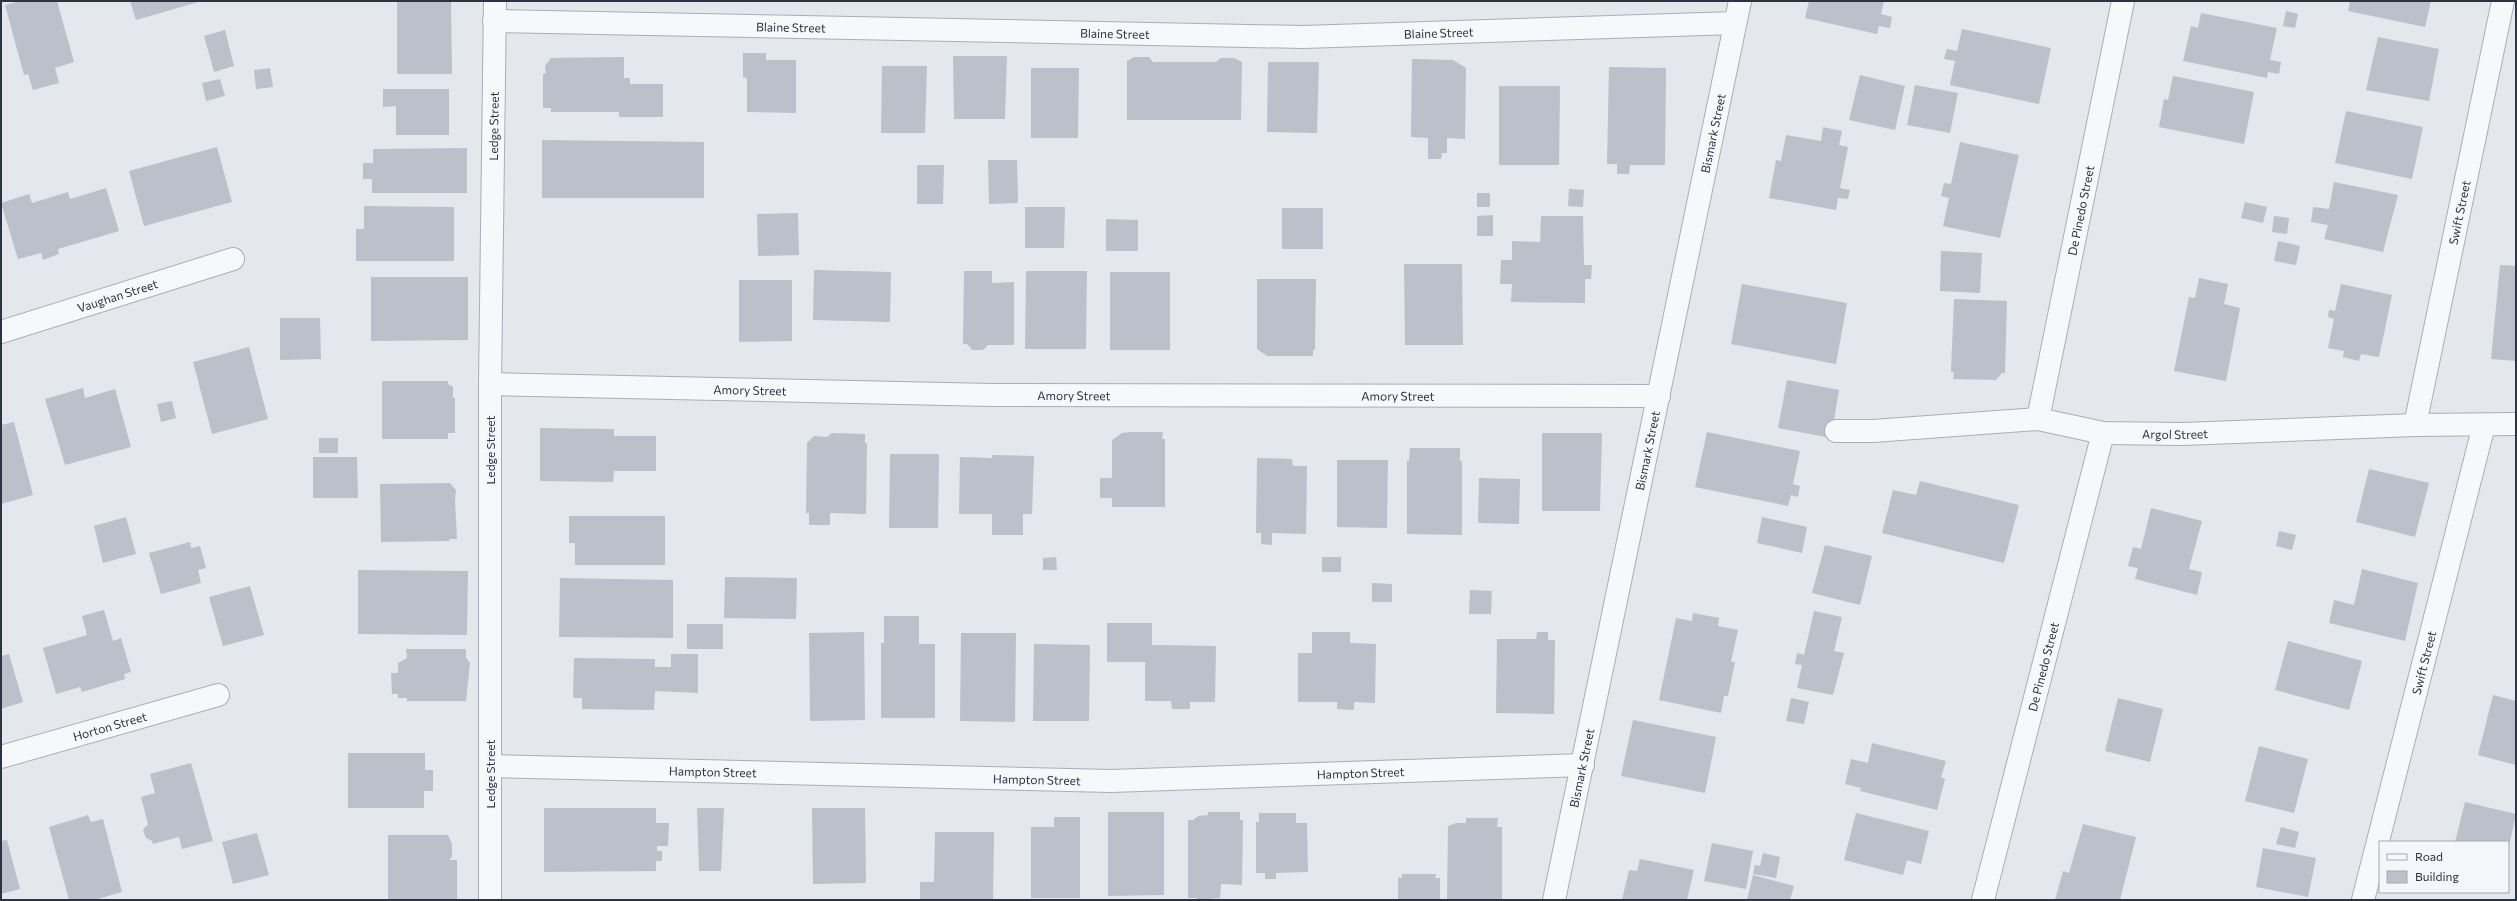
<svg xmlns="http://www.w3.org/2000/svg" width="2517" height="901" viewBox="0 0 2517 901" font-family="Commissioner,sans-serif">
	<style>
		.building { fill: #bbc0ca }
		.lines { fill: none; stroke-linecap: round; stroke-linejoin: round }
		.minor-casing { stroke: #a9aeb7; stroke-width: 24 }
		.minor { stroke: #f7f8fa; stroke-width: 22 }
		.labels { text-anchor: middle; dominant-baseline: central; stroke-width: 3.5; stroke-linejoin: round; paint-order: stroke }
		.street-label { font-size: 12px; fill: #2b3445; stroke: #f4f6f9 }
	</style>
	<rect width="100%" height="100%" fill="#e4e7ec"/>
	<path class="building" d="M 20,1 L 57,1 L 74,62 L 55,68 L 59,83 L 33,90 L 28,74 L 24,75 L 5,5 Z
		M 130,1 L 202,1 L 136,20 Z
		M 397,1 L 451,1 L 452,74 L 397,74 Z
		M 1809,1 L 1884,1 L 1881,14 L 1892,17 L 1890,28 L 1879,26 L 1877,34 L 1805,18 Z
		M 2350,1 L 2431,1 L 2425,27 L 2348,11 Z
		M 2286,11 L 2298,14 L 2295,28 L 2283,26 Z
		M 2201,13 L 2277,28 L 2270,60 L 2281,62 L 2279,74 L 2268,72 L 2267,78 L 2183,61 L 2191,26 L 2198,28 Z
		M 1962,29 L 2051,48 L 2039,104 L 1950,85 L 1955,61 L 1944,59 L 1947,49 L 1957,51 Z
		M 225,30 L 234,66 L 214,72 L 204,36 Z
		M 2378,37 L 2439,49 L 2429,101 L 2366,90 Z
		M 743,53 L 766,53 L 766,60 L 796,60 L 796,113 L 747,112 L 747,78 L 743,77 Z
		M 953,56 L 1007,56 L 1005,119 L 954,119 Z
		M 624,57 L 624,78 L 630,78 L 630,84 L 663,84 L 663,117 L 619,117 L 619,112 L 551,112 L 551,108 L 543,108 L 543,74 L 546,73 L 545,66 L 551,58 Z
		M 1134,57 L 1149,57 L 1153,62 L 1216,62 L 1221,58 L 1234,58 L 1242,62 L 1241,120 L 1127,120 L 1127,61 Z
		M 1412,59 L 1453,60 L 1466,68 L 1465,139 L 1447,138 L 1447,153 L 1442,153 L 1441,159 L 1428,159 L 1428,138 L 1411,137 Z
		M 1268,62 L 1319,62 L 1317,133 L 1267,132 Z
		M 882,66 L 927,66 L 925,133 L 881,133 Z
		M 1609,67 L 1666,68 L 1665,165 L 1630,165 L 1629,174 L 1617,174 L 1617,164 L 1607,164 Z
		M 270,68 L 273,87 L 256,89 L 254,70 Z
		M 1031,68 L 1079,68 L 1078,138 L 1031,138 Z
		M 1860,75 L 1905,86 L 1895,130 L 1849,120 Z
		M 2173,76 L 2254,92 L 2244,144 L 2159,127 L 2164,99 L 2168,100 Z
		M 220,79 L 225,96 L 206,101 L 202,83 Z
		M 1915,85 L 1958,93 L 1950,133 L 1907,125 Z
		M 1499,86 L 1560,86 L 1559,165 L 1499,165 Z
		M 383,89 L 449,89 L 449,135 L 396,135 L 396,106 L 383,107 Z
		M 2346,111 L 2423,127 L 2412,179 L 2335,163 Z
		M 1823,127 L 1842,131 L 1839,145 L 1848,147 L 1840,188 L 1850,190 L 1848,199 L 1838,198 L 1836,210 L 1769,198 L 1776,160 L 1781,161 L 1786,135 L 1821,141 Z
		M 542,140 L 704,142 L 704,198 L 542,198 Z
		M 1960,142 L 2019,155 L 2000,238 L 1943,226 L 1949,198 L 1941,196 L 1944,183 L 1951,184 Z
		M 217,147 L 232,202 L 144,226 L 129,171 Z
		M 467,148 L 467,193 L 372,193 L 372,179 L 363,179 L 363,163 L 373,163 L 373,149 Z
		M 988,160 L 1017,160 L 1018,203 L 989,204 Z
		M 917,165 L 944,165 L 943,204 L 917,204 Z
		M 2334,182 L 2398,195 L 2383,252 L 2324,239 L 2328,225 L 2311,222 L 2313,207 L 2329,209 Z
		M 106,188 L 119,231 L 58,249 L 59,254 L 43,260 L 41,253 L 18,259 L 1,203 L 29,194 L 32,203 L 68,192 L 70,199 Z
		M 1569,189 L 1584,190 L 1583,207 L 1568,206 Z
		M 1477,193 L 1490,193 L 1490,207 L 1477,207 Z
		M 2245,202 L 2267,207 L 2263,223 L 2241,218 Z
		M 364,206 L 454,207 L 454,261 L 356,261 L 356,229 L 364,229 Z
		M 1025,207 L 1065,207 L 1064,248 L 1025,248 Z
		M 1282,208 L 1323,208 L 1323,249 L 1282,249 Z
		M 798,213 L 799,255 L 758,256 L 757,214 Z
		M 1493,215 L 1493,236 L 1477,236 L 1477,216 Z
		M 1541,216 L 1583,216 L 1584,265 L 1592,265 L 1591,279 L 1585,279 L 1585,303 L 1511,302 L 1512,284 L 1500,284 L 1501,260 L 1512,260 L 1512,241 L 1540,242 Z
		M 2274,216 L 2289,218 L 2287,234 L 2272,232 Z
		M 1106,219 L 1138,220 L 1138,251 L 1106,251 Z
		M 2278,241 L 2300,246 L 2296,265 L 2274,261 Z
		M 1941,251 L 1982,253 L 1980,293 L 1940,291 Z
		M 1404,264 L 1462,264 L 1463,345 L 1405,345 Z
		M 2500,265 L 2516,266 L 2516,361 L 2491,359 Z
		M 814,270 L 891,272 L 890,322 L 813,320 Z
		M 964,271 L 992,271 L 992,283 L 1014,282 L 1014,345 L 988,345 L 983,350 L 972,350 L 967,344 L 963,344 Z
		M 1026,271 L 1087,271 L 1086,349 L 1025,349 Z
		M 1110,272 L 1170,272 L 1170,350 L 1110,350 Z
		M 371,277 L 468,277 L 468,340 L 371,341 Z
		M 2199,278 L 2228,284 L 2224,304 L 2240,308 L 2226,381 L 2174,371 L 2189,297 L 2195,298 Z
		M 1257,279 L 1316,279 L 1315,350 L 1313,350 L 1313,356 L 1267,356 L 1257,349 Z
		M 739,280 L 792,280 L 792,341 L 739,342 Z
		M 1742,284 L 1847,303 L 1836,364 L 1731,344 Z
		M 2341,284 L 2392,295 L 2379,357 L 2361,354 L 2359,361 L 2343,357 L 2344,351 L 2328,348 L 2334,319 L 2328,317 L 2329,310 L 2335,311 Z
		M 1954,299 L 2007,301 L 2005,373 L 2002,373 L 1996,380 L 1953,379 L 1954,372 L 1951,372 Z
		M 280,318 L 320,318 L 321,359 L 280,360 Z
		M 249,347 L 268,419 L 212,434 L 193,362 Z
		M 1787,380 L 1839,390 L 1831,438 L 1778,428 Z
		M 382,381 L 448,381 L 448,384 L 453,387 L 453,398 L 455,398 L 455,433 L 448,433 L 448,439 L 382,439 Z
		M 83,388 L 85,398 L 115,389 L 131,447 L 65,465 L 45,399 Z
		M 172,401 L 176,418 L 161,422 L 157,404 Z
		M 14,422 L 33,495 L 1,504 L 1,425 Z
		M 540,428 L 614,429 L 614,436 L 656,436 L 656,471 L 614,471 L 613,482 L 540,481 Z
		M 1131,432 L 1163,432 L 1162,439 L 1165,439 L 1165,507 L 1112,507 L 1112,498 L 1100,498 L 1100,478 L 1112,478 L 1112,440 L 1122,433 Z
		M 1707,432 L 1800,451 L 1793,484 L 1800,486 L 1798,497 L 1791,495 L 1788,506 L 1695,487 Z
		M 832,433 L 865,434 L 865,443 L 867,443 L 866,514 L 830,513 L 830,525 L 809,525 L 809,513 L 806,513 L 807,443 L 814,436 L 827,437 Z
		M 1542,433 L 1602,433 L 1600,511 L 1542,511 Z
		M 319,438 L 338,438 L 338,453 L 319,453 Z
		M 1410,448 L 1460,448 L 1460,461 L 1462,461 L 1462,535 L 1407,534 L 1407,461 L 1409,461 Z
		M 890,454 L 939,454 L 938,528 L 889,528 Z
		M 992,455 L 1034,456 L 1032,514 L 1023,514 L 1023,535 L 992,535 L 992,514 L 959,514 L 960,457 L 992,458 Z
		M 313,457 L 357,457 L 358,498 L 313,498 Z
		M 1257,458 L 1292,459 L 1293,466 L 1307,466 L 1306,534 L 1272,533 L 1272,545 L 1261,544 L 1261,533 L 1256,533 Z
		M 1337,460 L 1388,460 L 1387,528 L 1337,527 Z
		M 2369,469 L 2429,483 L 2415,537 L 2356,522 Z
		M 1479,478 L 1520,479 L 1519,524 L 1478,523 Z
		M 1920,481 L 2019,505 L 2004,563 L 1882,533 L 1893,490 L 1916,495 Z
		M 450,483 L 456,490 L 455,501 L 457,539 L 449,539 L 450,541 L 381,542 L 380,484 Z
		M 2151,508 L 2202,521 L 2189,569 L 2202,572 L 2197,595 L 2135,579 L 2138,568 L 2128,566 L 2133,547 L 2141,549 Z
		M 569,516 L 665,516 L 665,565 L 575,565 L 575,543 L 569,543 Z
		M 126,517 L 136,554 L 103,563 L 94,526 Z
		M 1762,517 L 1807,527 L 1802,553 L 1757,543 Z
		M 2279,531 L 2296,535 L 2292,550 L 2276,546 Z
		M 190,542 L 191,548 L 200,546 L 206,568 L 198,570 L 201,583 L 161,594 L 149,553 Z
		M 1825,545 L 1872,556 L 1860,605 L 1812,593 Z
		M 1056,557 L 1057,570 L 1043,570 L 1043,558 Z
		M 1322,557 L 1341,557 L 1341,572 L 1322,572 Z
		M 2362,569 L 2418,583 L 2405,641 L 2329,623 L 2334,600 L 2354,605 Z
		M 358,570 L 468,571 L 467,635 L 358,634 Z
		M 725,577 L 797,578 L 796,619 L 724,618 Z
		M 560,578 L 673,580 L 673,638 L 559,637 Z
		M 1372,583 L 1392,584 L 1392,602 L 1372,602 Z
		M 250,586 L 264,635 L 223,646 L 209,597 Z
		M 1470,590 L 1492,591 L 1491,614 L 1469,614 Z
		M 104,610 L 113,641 L 121,638 L 131,672 L 124,674 L 125,679 L 82,692 L 80,687 L 56,694 L 43,648 L 87,635 L 82,616 Z
		M 1814,611 L 1842,617 L 1834,651 L 1844,653 L 1833,695 L 1797,688 L 1802,665 L 1795,664 L 1797,653 L 1804,655 Z
		M 1693,613 L 1719,618 L 1718,626 L 1738,630 L 1731,662 L 1735,662 L 1728,696 L 1724,696 L 1721,713 L 1659,700 L 1676,618 L 1692,621 Z
		M 884,616 L 919,616 L 919,644 L 935,644 L 935,718 L 881,718 L 881,643 L 884,643 Z
		M 1107,623 L 1152,623 L 1152,645 L 1216,646 L 1215,702 L 1190,702 L 1190,709 L 1172,709 L 1171,701 L 1145,701 L 1145,662 L 1107,662 Z
		M 687,624 L 723,624 L 723,649 L 687,649 Z
		M 864,632 L 865,720 L 810,721 L 809,633 Z
		M 1312,632 L 1350,632 L 1350,643 L 1376,644 L 1375,703 L 1354,702 L 1354,710 L 1337,709 L 1337,702 L 1298,702 L 1298,653 L 1312,653 Z
		M 1537,632 L 1548,632 L 1548,640 L 1555,640 L 1554,714 L 1496,713 L 1497,639 L 1536,639 Z
		M 961,633 L 1016,633 L 1015,722 L 960,721 Z
		M 2288,641 L 2362,661 L 2349,710 L 2275,690 Z
		M 1034,644 L 1090,645 L 1089,721 L 1033,721 Z
		M 406,649 L 466,649 L 466,658 L 470,663 L 466,701 L 407,701 L 407,698 L 398,698 L 398,694 L 392,694 L 391,673 L 398,673 L 398,663 L 407,658 Z
		M 9,654 L 23,702 L 1,709 L 1,656 Z
		M 671,654 L 698,654 L 698,693 L 655,691 L 654,710 L 582,709 L 582,698 L 573,698 L 574,658 L 655,659 L 655,667 L 671,667 Z
		M 2493,695 L 2516,701 L 2516,765 L 2478,755 Z
		M 1791,698 L 1809,702 L 1804,724 L 1786,721 Z
		M 2118,698 L 2163,709 L 2150,762 L 2105,751 Z
		M 1633,720 L 1716,737 L 1705,793 L 1621,776 Z
		M 1872,743 L 1946,761 L 1941,777 L 1945,779 L 1937,810 L 1860,791 L 1861,788 L 1845,784 L 1851,759 L 1868,763 Z
		M 2259,746 L 2308,759 L 2294,813 L 2245,801 Z
		M 348,753 L 425,753 L 425,770 L 433,770 L 433,791 L 424,791 L 424,808 L 348,808 Z
		M 191,763 L 213,841 L 182,849 L 179,837 L 153,844 L 152,841 L 146,838 L 143,830 L 148,824 L 141,797 L 155,793 L 150,774 Z
		M 2465,802 L 2516,814 L 2509,846 L 2508,842 L 2455,842 Z
		M 544,808 L 656,808 L 656,823 L 669,823 L 668,846 L 657,846 L 657,851 L 662,851 L 662,861 L 656,861 L 656,871 L 544,872 Z
		M 697,808 L 724,808 L 721,871 L 699,871 Z
		M 812,808 L 865,808 L 866,883 L 813,884 Z
		M 1108,812 L 1164,812 L 1164,895 L 1108,896 Z
		M 1208,812 L 1240,812 L 1240,820 L 1243,820 L 1242,885 L 1221,884 L 1220,898 L 1197,900 L 1197,898 L 1188,898 L 1188,820 L 1193,820 L 1198,816 L 1208,815 Z
		M 1259,813 L 1296,813 L 1296,823 L 1307,823 L 1308,872 L 1276,873 L 1276,879 L 1265,879 L 1265,873 L 1256,873 L 1256,822 L 1259,822 Z
		M 1856,813 L 1929,831 L 1921,864 L 1907,860 L 1903,875 L 1844,860 Z
		M 88,815 L 91,822 L 103,819 L 122,892 L 94,900 L 69,900 L 49,827 Z
		M 1054,817 L 1080,817 L 1080,898 L 1031,898 L 1031,827 L 1054,827 Z
		M 1466,818 L 1498,818 L 1497,827 L 1502,827 L 1502,900 L 1447,900 L 1448,826 L 1456,823 L 1466,823 Z
		M 2083,824 L 2136,837 L 2120,900 L 2055,900 L 2063,871 L 2069,873 Z
		M 2281,827 L 2299,832 L 2295,848 L 2276,844 Z
		M 935,832 L 994,832 L 993,900 L 920,900 L 920,882 L 934,882 Z
		M 257,833 L 269,875 L 233,884 L 222,842 Z
		M 388,835 L 448,835 L 452,844 L 452,857 L 449,860 L 457,860 L 457,900 L 388,900 Z
		M 7,840 L 20,889 L 1,894 L 1,841 Z
		M 1712,843 L 1753,851 L 1746,889 L 1704,881 Z
		M 2263,848 L 2316,858 L 2308,897 L 2256,887 Z
		M 1763,853 L 1780,857 L 1776,878 L 1753,874 L 1755,865 L 1760,866 Z
		M 1640,859 L 1694,870 L 1687,900 L 1622,900 L 1629,870 L 1637,871 Z
		M 1402,874 L 1436,874 L 1435,878 L 1440,878 L 1440,900 L 1398,900 L 1398,877 L 1402,878 Z
		M 1753,875 L 1794,886 L 1790,900 L 1747,900 Z"/>
	<g class="lines">
		<defs>
			<g id="minor">
				<path id="s1" d="M 494,21 L 1303,37 L 1735,23"/>
				<path id="s2" d="M 1,332 L 233,259"/>
				<path id="s3" d="M 490,384 L 992,395 L 1659,396"/>
				<path id="s4" d="M 2038,419 L 2123,1"/>
				<path id="s5" d="M 2415,425 L 2503,1"/>
				<path id="s6" d="M 1836,431 L 1873,431 L 2038,419 L 2103,433 L 2183,434 L 2415,425 L 2516,424"/>
				<path id="s7" d="M 1,757 L 218,695"/>
				<path id="s8" d="M 490,766 L 1111,781 L 1583,765"/>
				<path id="s9" d="M 490,900 L 490,384 L 495,1"/>
				<path id="s10" d="M 1554,900 L 1740,1"/>
				<path id="s11" d="M 1983,900 L 2103,433"/>
				<path id="s12" d="M 2363,900 L 2484,425"/>
			</g>
		</defs>
		<use href="#minor" class="minor-casing"/>
		<use href="#minor" class="minor"/>
	</g>
	<g class="labels">
		<g class="street-label">
			<text stroke="none"><textPath href="#s1" startOffset="297">Blaine Street</textPath></text>
			<text stroke="none"><textPath href="#s1" startOffset="621">Blaine Street</textPath></text>
			<text stroke="none"><textPath href="#s1" startOffset="945">Blaine Street</textPath></text>
			<text stroke="none"><textPath href="#s9" startOffset="774">Ledge Street</textPath></text>
			<text stroke="none"><textPath href="#s10" startOffset="783">Bismark Street</textPath></text>
			<text stroke="none"><textPath href="#s4" startOffset="213">De Pinedo Street</textPath></text>
			<text stroke="none"><textPath href="#s5" startOffset="217">Swift Street</textPath></text>
			<text stroke="none"><textPath href="#s2" startOffset="122">Vaughan Street</textPath></text>
			<text stroke="none"><textPath href="#s3" startOffset="260">Amory Street</textPath></text>
			<text stroke="none"><textPath href="#s3" startOffset="584">Amory Street</textPath></text>
			<text stroke="none"><textPath href="#s3" startOffset="908">Amory Street</textPath></text>
			<text stroke="none"><textPath href="#s6" startOffset="341">Argol Street</textPath></text>
			<text transform="translate(490 450) rotate(-90)">Ledge Street</text>
			<text stroke="none"><textPath href="#s10" startOffset="459">Bismark Street</textPath></text>
			<text stroke="none"><textPath href="#s12" startOffset="245">Swift Street</textPath></text>
			<text stroke="none"><textPath href="#s11" startOffset="241">De Pinedo Street</textPath></text>
			<text stroke="none"><textPath href="#s7" startOffset="113">Horton Street</textPath></text>
			<text stroke="none"><textPath href="#s10" startOffset="135">Bismark Street</textPath></text>
			<text stroke="none"><textPath href="#s8" startOffset="223">Hampton Street</textPath></text>
			<text stroke="none"><textPath href="#s8" startOffset="871">Hampton Street</textPath></text>
			<text transform="translate(490 774) rotate(-90)">Ledge Street</text>
			<text stroke="none"><textPath href="#s8" startOffset="547">Hampton Street</textPath></text>
		</g>
	</g>
	<rect width="2517" height="901" fill="none" stroke="#2b3445" stroke-width="4"/>
	<rect x="2379" y="841" width="130" height="52" fill="#f4f6f9" stroke="#a4a8b1"/>
	<rect x="2387" y="854" width="20" height="6" fill="#f7f8fa" stroke="#a4a8b1"/>
	<text x="2415" y="861" font-size="12" fill="#2b3445">Road</text>
	<rect x="2387" y="871" width="20" height="12" fill="#bbc0ca" stroke="#a4a8b1"/>
	<text x="2415" y="881" font-size="12" fill="#2b3445">Building</text>
</svg>
